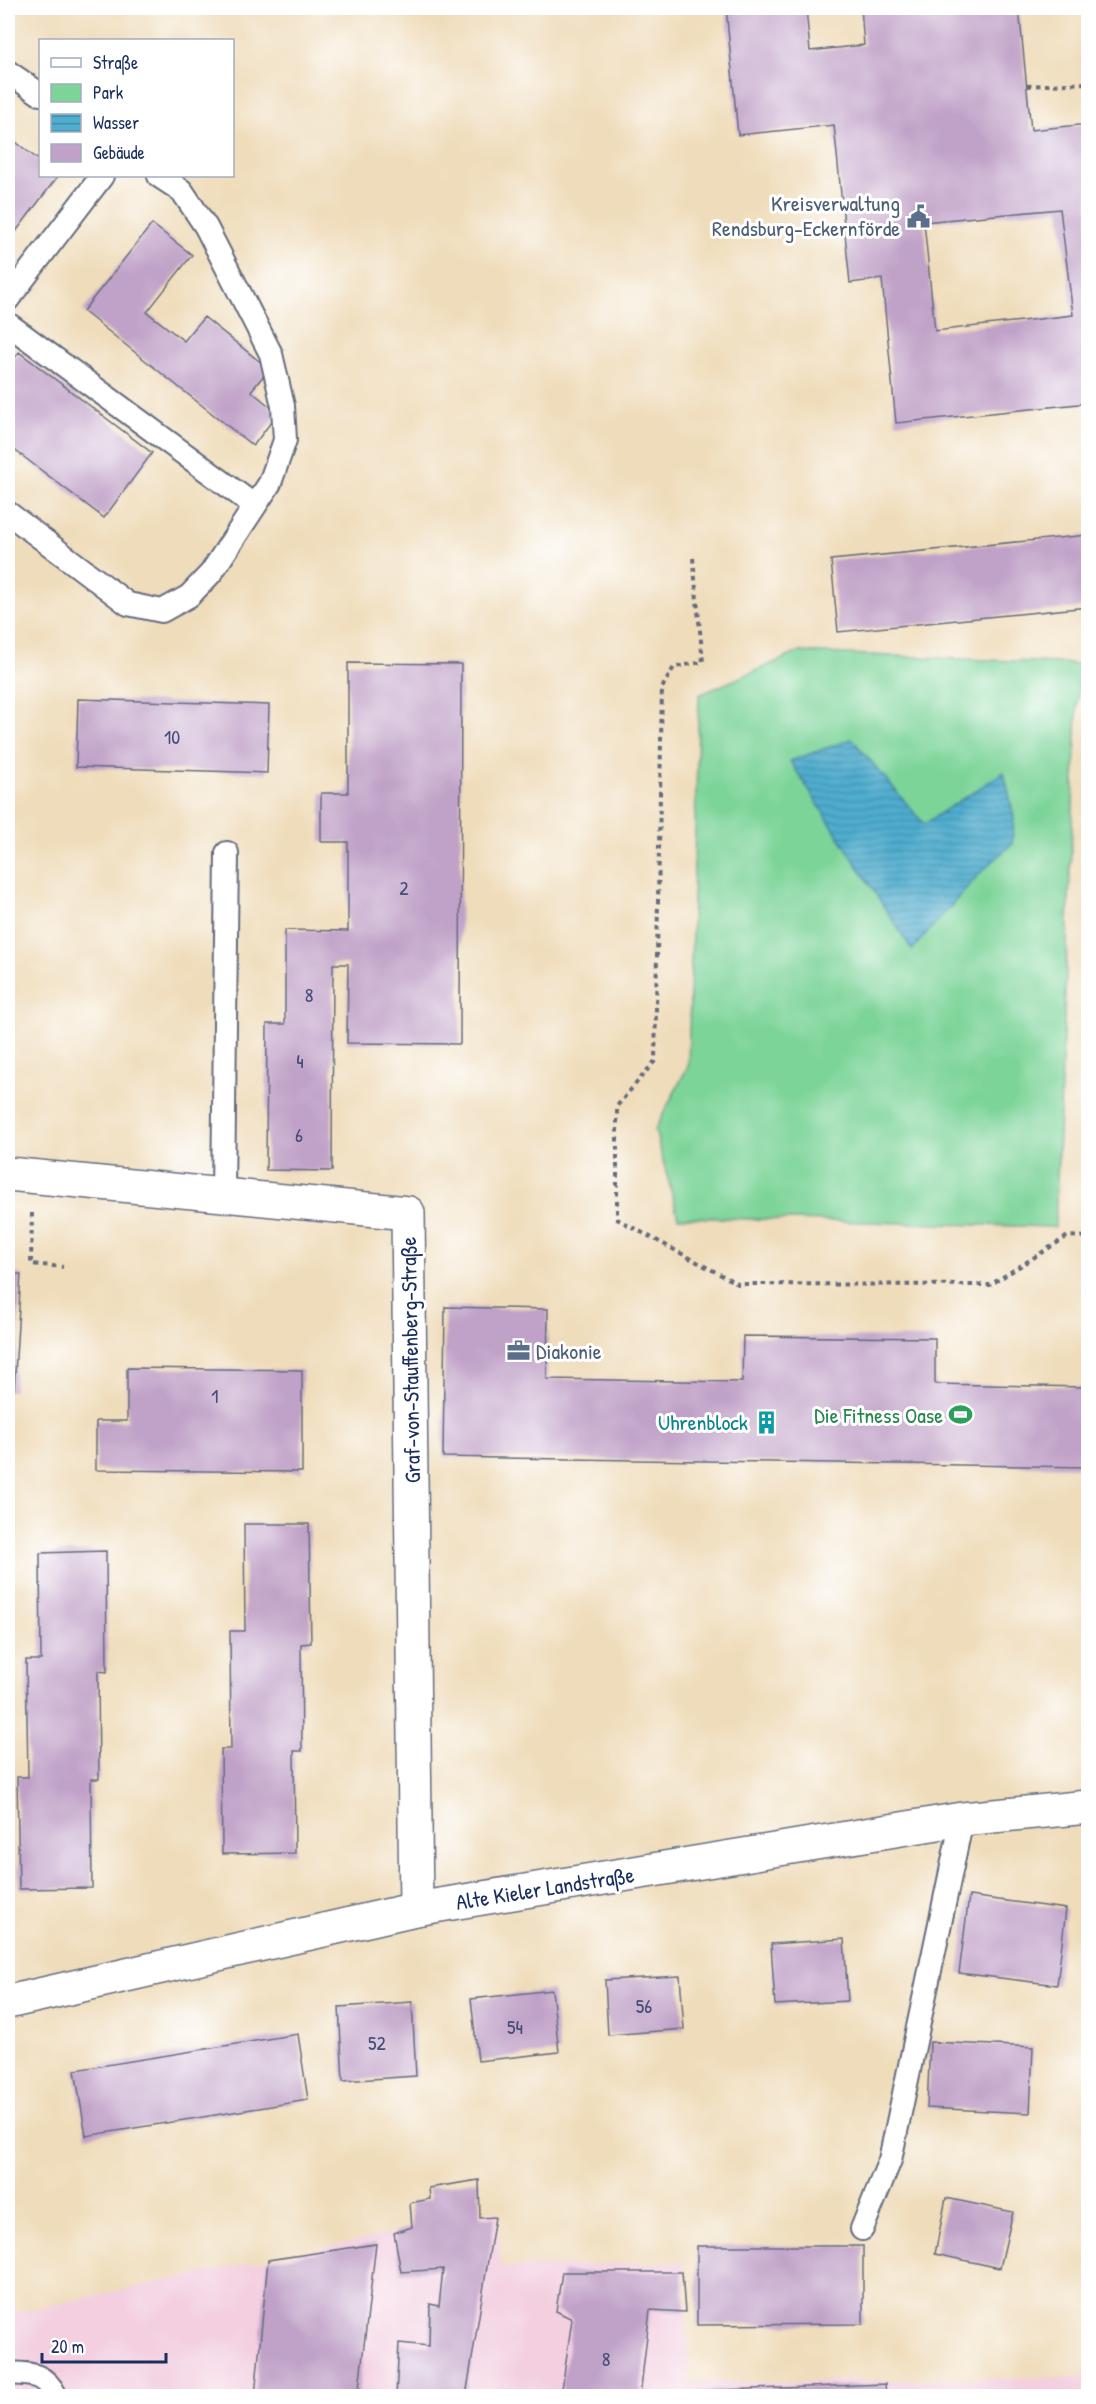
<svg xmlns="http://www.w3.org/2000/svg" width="1096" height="2404" viewBox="0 0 1096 2404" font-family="'Patrick Hand',sans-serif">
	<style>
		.built { fill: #f3cfe0 }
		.green { fill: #7dd499; stroke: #4c827c; stroke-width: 1.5 }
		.water { fill: url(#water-rules); stroke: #366e96; stroke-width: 1.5 }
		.building { fill: #c0a1c7; fill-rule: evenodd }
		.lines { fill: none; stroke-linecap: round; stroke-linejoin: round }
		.lane-casing { stroke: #656c7e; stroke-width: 26 }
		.street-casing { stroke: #656c7e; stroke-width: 36 }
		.secondary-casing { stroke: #656c7e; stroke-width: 36 }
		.path { stroke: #656c7e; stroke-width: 4; stroke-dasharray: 4.5 4.5; stroke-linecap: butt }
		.lane { stroke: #fff; stroke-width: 22 }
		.street { stroke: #fff; stroke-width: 33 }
		.secondary { stroke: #fff; stroke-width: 33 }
		.labels { text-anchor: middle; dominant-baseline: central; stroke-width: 6; stroke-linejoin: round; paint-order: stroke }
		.number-label { font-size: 20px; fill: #444c78 }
		.service-label { font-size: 22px; fill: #4e5e75; stroke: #fff; text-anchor: end }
		.street-label { font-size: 22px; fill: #1b2f5e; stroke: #fff }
		.leisure-label { font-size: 22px; fill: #27864d; stroke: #fff; text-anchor: end }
		.culture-label { font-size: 22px; fill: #0d838f; stroke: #fff; text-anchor: end }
	</style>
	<defs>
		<pattern id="water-rules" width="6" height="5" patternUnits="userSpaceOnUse" patternTransform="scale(1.5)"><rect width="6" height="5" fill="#50adce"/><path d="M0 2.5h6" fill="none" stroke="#428daa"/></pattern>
	</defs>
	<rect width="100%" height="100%" fill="#fff"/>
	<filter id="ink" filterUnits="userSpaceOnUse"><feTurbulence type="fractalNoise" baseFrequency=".0167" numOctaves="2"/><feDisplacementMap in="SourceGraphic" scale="12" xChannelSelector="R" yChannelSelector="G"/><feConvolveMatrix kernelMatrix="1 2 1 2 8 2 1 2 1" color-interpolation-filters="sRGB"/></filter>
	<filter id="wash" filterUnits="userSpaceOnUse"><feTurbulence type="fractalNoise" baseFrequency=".008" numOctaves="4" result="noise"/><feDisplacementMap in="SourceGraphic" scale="24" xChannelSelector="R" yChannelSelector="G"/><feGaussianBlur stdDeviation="1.35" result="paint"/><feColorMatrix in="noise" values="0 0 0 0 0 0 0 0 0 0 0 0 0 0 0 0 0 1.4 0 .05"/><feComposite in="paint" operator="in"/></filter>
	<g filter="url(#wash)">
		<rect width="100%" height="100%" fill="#efdcba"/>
		<path class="built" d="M 498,2211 L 501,2267 L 684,2262 L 690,2383 L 1088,2377 L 1088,2396 L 8,2396 L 8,2314 Z"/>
		<path class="green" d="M 799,652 L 1079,664 L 1055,1227 L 678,1217 L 655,1130 L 688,1066 L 699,695 Z"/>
		<path class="water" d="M 852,739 L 924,824 L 1004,772 L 1014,817 L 1012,844 L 981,872 L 912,950 L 790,761 Z"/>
		<g id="blocks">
			<path class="building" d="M 726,8 L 806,8 L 810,51 L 864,45 L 861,8 L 1019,8 L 1031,130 L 1088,124 L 1088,403 L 896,423 L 882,279 L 850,283 L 834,125 L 738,135 ZM 1060,209 L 1073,315 L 935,331 L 924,222 Z
				M 8,136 L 40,161 L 40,176 L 58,176 L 8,242 Z
				M 152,224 L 192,255 L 147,312 L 184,341 L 204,317 L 269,369 L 251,391 L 278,413 L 253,446 L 83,311 Z
				M 19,352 L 152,453 L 104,518 L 8,445 L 8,367 Z
				M 1088,535 L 1088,607 L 838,632 L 831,560 Z
				M 348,663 L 461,664 L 460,1044 L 347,1043 L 348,964 L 333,964 L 332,1171 L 266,1170 L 267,1024 L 285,1024 L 285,930 L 348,931 L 348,842 L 321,842 L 321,793 L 348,793 Z
				M 78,699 L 269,705 L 267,773 L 76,767 Z
				M 8,1274 L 21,1274 L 14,1391 L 8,1391 Z
				M 445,1307 L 548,1309 L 547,1379 L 742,1382 L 743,1336 L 935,1338 L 935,1384 L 1088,1387 L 1088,1467 L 443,1457 Z
				M 127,1368 L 302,1370 L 302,1472 L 96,1470 L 96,1421 L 127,1421 Z
				M 244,1524 L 309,1524 L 311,1643 L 301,1644 L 302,1751 L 294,1751 L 295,1853 L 222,1854 L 221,1749 L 231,1749 L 230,1631 L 245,1631 Z
				M 106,1551 L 107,1672 L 98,1671 L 99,1779 L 91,1779 L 92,1888 L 19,1889 L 17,1777 L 28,1777 L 26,1660 L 41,1660 L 40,1553 Z
				M 969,1896 L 1066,1909 L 1057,1985 L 959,1973 Z
				M 844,1939 L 848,2001 L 775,2005 L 771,1944 Z
				M 680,1976 L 684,2029 L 608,2035 L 605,1980 Z
				M 552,1990 L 559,2052 L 478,2061 L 471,1999 Z
				M 412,2002 L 416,2076 L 343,2081 L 339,2007 Z
				M 298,2034 L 308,2100 L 86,2136 L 75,2070 Z
				M 930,2042 L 1033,2047 L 1030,2113 L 927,2108 Z
				M 479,2180 L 480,2218 L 495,2217 L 466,2396 L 396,2396 L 399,2343 L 429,2346 L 430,2304 L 439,2306 L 443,2269 L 401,2272 L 394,2233 L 412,2227 L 410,2203 L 430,2199 L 429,2188 Z
				M 946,2198 L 1013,2212 L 1000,2268 L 935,2254 Z
				M 376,2244 L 358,2396 L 255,2396 L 268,2260 Z
				M 697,2246 L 863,2246 L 863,2324 L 697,2325 Z
				M 562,2272 L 682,2272 L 685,2312 L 650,2310 L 640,2396 L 561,2396 L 572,2319 L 556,2311 Z
				M 885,2384 L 886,2396 L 699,2396 L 699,2391 Z"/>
		</g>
	</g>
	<g filter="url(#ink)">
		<use href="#blocks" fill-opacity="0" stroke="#656c7e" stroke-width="1.5"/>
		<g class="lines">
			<defs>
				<path id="lane" d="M 8,72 L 40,94
					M 8,299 L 102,176
					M 8,324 L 255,506
					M 8,513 L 128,604 L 162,611 L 189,596 L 211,573 L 270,483 L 285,440 L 283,406 L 271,354 L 206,227 L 182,191 L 159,176
					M 223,1195 L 227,853
					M 862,2229 L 890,2160 L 962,1819
					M 8,2373 C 32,2374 44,2373 56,2396"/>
				<path id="street" d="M 8,1174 L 408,1213 L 416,1909"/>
				<path id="secondary" d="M 8,2002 L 416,1909 L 962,1819 L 1088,1807"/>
			</defs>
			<use href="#lane" class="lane-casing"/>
			<use href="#street" class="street-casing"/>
			<use href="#secondary" class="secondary-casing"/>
			<path class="path" d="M 1027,86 L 1088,83
				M 693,558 L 703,662 L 674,667 L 662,688 L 655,1061 L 617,1106 L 617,1219 L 738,1284 L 990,1285 L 1068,1236 L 1088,1237
				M 32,1213 L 31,1264 L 63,1267"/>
			<use href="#lane" class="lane"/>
			<use href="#street" class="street"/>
			<use href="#secondary" class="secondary"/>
		</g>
	</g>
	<defs>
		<symbol id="civic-bare" viewBox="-9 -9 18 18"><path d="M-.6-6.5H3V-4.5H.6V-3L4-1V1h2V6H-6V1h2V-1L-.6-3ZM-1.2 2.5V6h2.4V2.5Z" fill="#5c6f8a" stroke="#fff" stroke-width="2.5" paint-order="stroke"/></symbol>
		<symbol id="office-bare" viewBox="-9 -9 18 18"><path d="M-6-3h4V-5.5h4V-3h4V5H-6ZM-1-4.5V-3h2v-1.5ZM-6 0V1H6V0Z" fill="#5c6f8a" stroke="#fff" stroke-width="2.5" paint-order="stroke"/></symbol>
		<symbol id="stadium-bare" viewBox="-9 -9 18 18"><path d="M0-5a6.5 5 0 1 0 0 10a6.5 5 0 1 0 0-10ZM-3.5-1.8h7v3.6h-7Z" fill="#2e9e5b" stroke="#fff" stroke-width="2.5" paint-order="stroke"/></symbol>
		<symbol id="building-bare" viewBox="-9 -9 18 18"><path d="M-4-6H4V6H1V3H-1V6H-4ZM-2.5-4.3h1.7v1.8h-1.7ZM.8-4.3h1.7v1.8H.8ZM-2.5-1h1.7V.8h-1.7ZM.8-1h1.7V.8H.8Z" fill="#0f9aa8" stroke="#fff" stroke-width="2.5" paint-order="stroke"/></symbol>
	</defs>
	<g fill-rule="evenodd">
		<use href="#civic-bare" x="902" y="200" width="33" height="33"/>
		<use href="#office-bare" x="502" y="1334" width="33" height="33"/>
		<use href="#stadium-bare" x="944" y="1398" width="33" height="33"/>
		<use href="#building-bare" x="750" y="1406" width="33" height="33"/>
	</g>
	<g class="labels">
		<g class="number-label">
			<text x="172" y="736">10</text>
			<text x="404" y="887">2</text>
			<text x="309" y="994">8</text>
			<text x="300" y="1060">4</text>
			<text x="299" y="1134">6</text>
			<text x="215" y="1395">1</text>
			<text x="644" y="2005">56</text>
			<text x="515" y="2026">54</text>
			<text x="377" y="2042">52</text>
			<text x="606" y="2358">8</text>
		</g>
		<g class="service-label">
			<text x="900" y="203">Kreisverwaltung<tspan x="900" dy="25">Rendsburg-Eckernförde</tspan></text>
			<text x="536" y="1351" text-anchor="start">Diakonie</text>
		</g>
		<g class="street-label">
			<text transform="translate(410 1360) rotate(-91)">Graf-von-Stauffenberg-Straße</text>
			<text transform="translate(545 1888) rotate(-9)">Alte Kieler Landstraße</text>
		</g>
		<g class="leisure-label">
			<text x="943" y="1415">Die Fitness Oase</text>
		</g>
		<g class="culture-label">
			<text x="748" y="1422">Uhrenblock</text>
		</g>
	</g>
	<rect width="1096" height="2404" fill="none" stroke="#fff" stroke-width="30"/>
	<rect x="39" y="39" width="195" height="138" fill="#ffffff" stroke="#a4acbf" stroke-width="1.5"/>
	<rect x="51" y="58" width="30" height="9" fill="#ffffff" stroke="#a4acbf" stroke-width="1.5"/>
	<text x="93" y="69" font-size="18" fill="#1b2f5e">Straße</text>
	<rect x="51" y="84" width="30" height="18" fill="#7dd499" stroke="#a4acbf" stroke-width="1.5"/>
	<text x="93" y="99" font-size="18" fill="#1b2f5e">Park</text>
	<rect x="51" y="114" width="30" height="18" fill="url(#water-rules)" stroke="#a4acbf" stroke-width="1.5"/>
	<text x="93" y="129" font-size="18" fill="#1b2f5e">Wasser</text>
	<rect x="51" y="144" width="30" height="18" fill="#c0a1c7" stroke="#a4acbf" stroke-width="1.5"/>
	<text x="93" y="159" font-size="18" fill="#1b2f5e">Gebäude</text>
	<path d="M42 2353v9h124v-9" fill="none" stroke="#1b2f5e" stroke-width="3"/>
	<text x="51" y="2353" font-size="18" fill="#1b2f5e" stroke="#ffffff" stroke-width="4.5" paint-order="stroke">20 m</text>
</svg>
